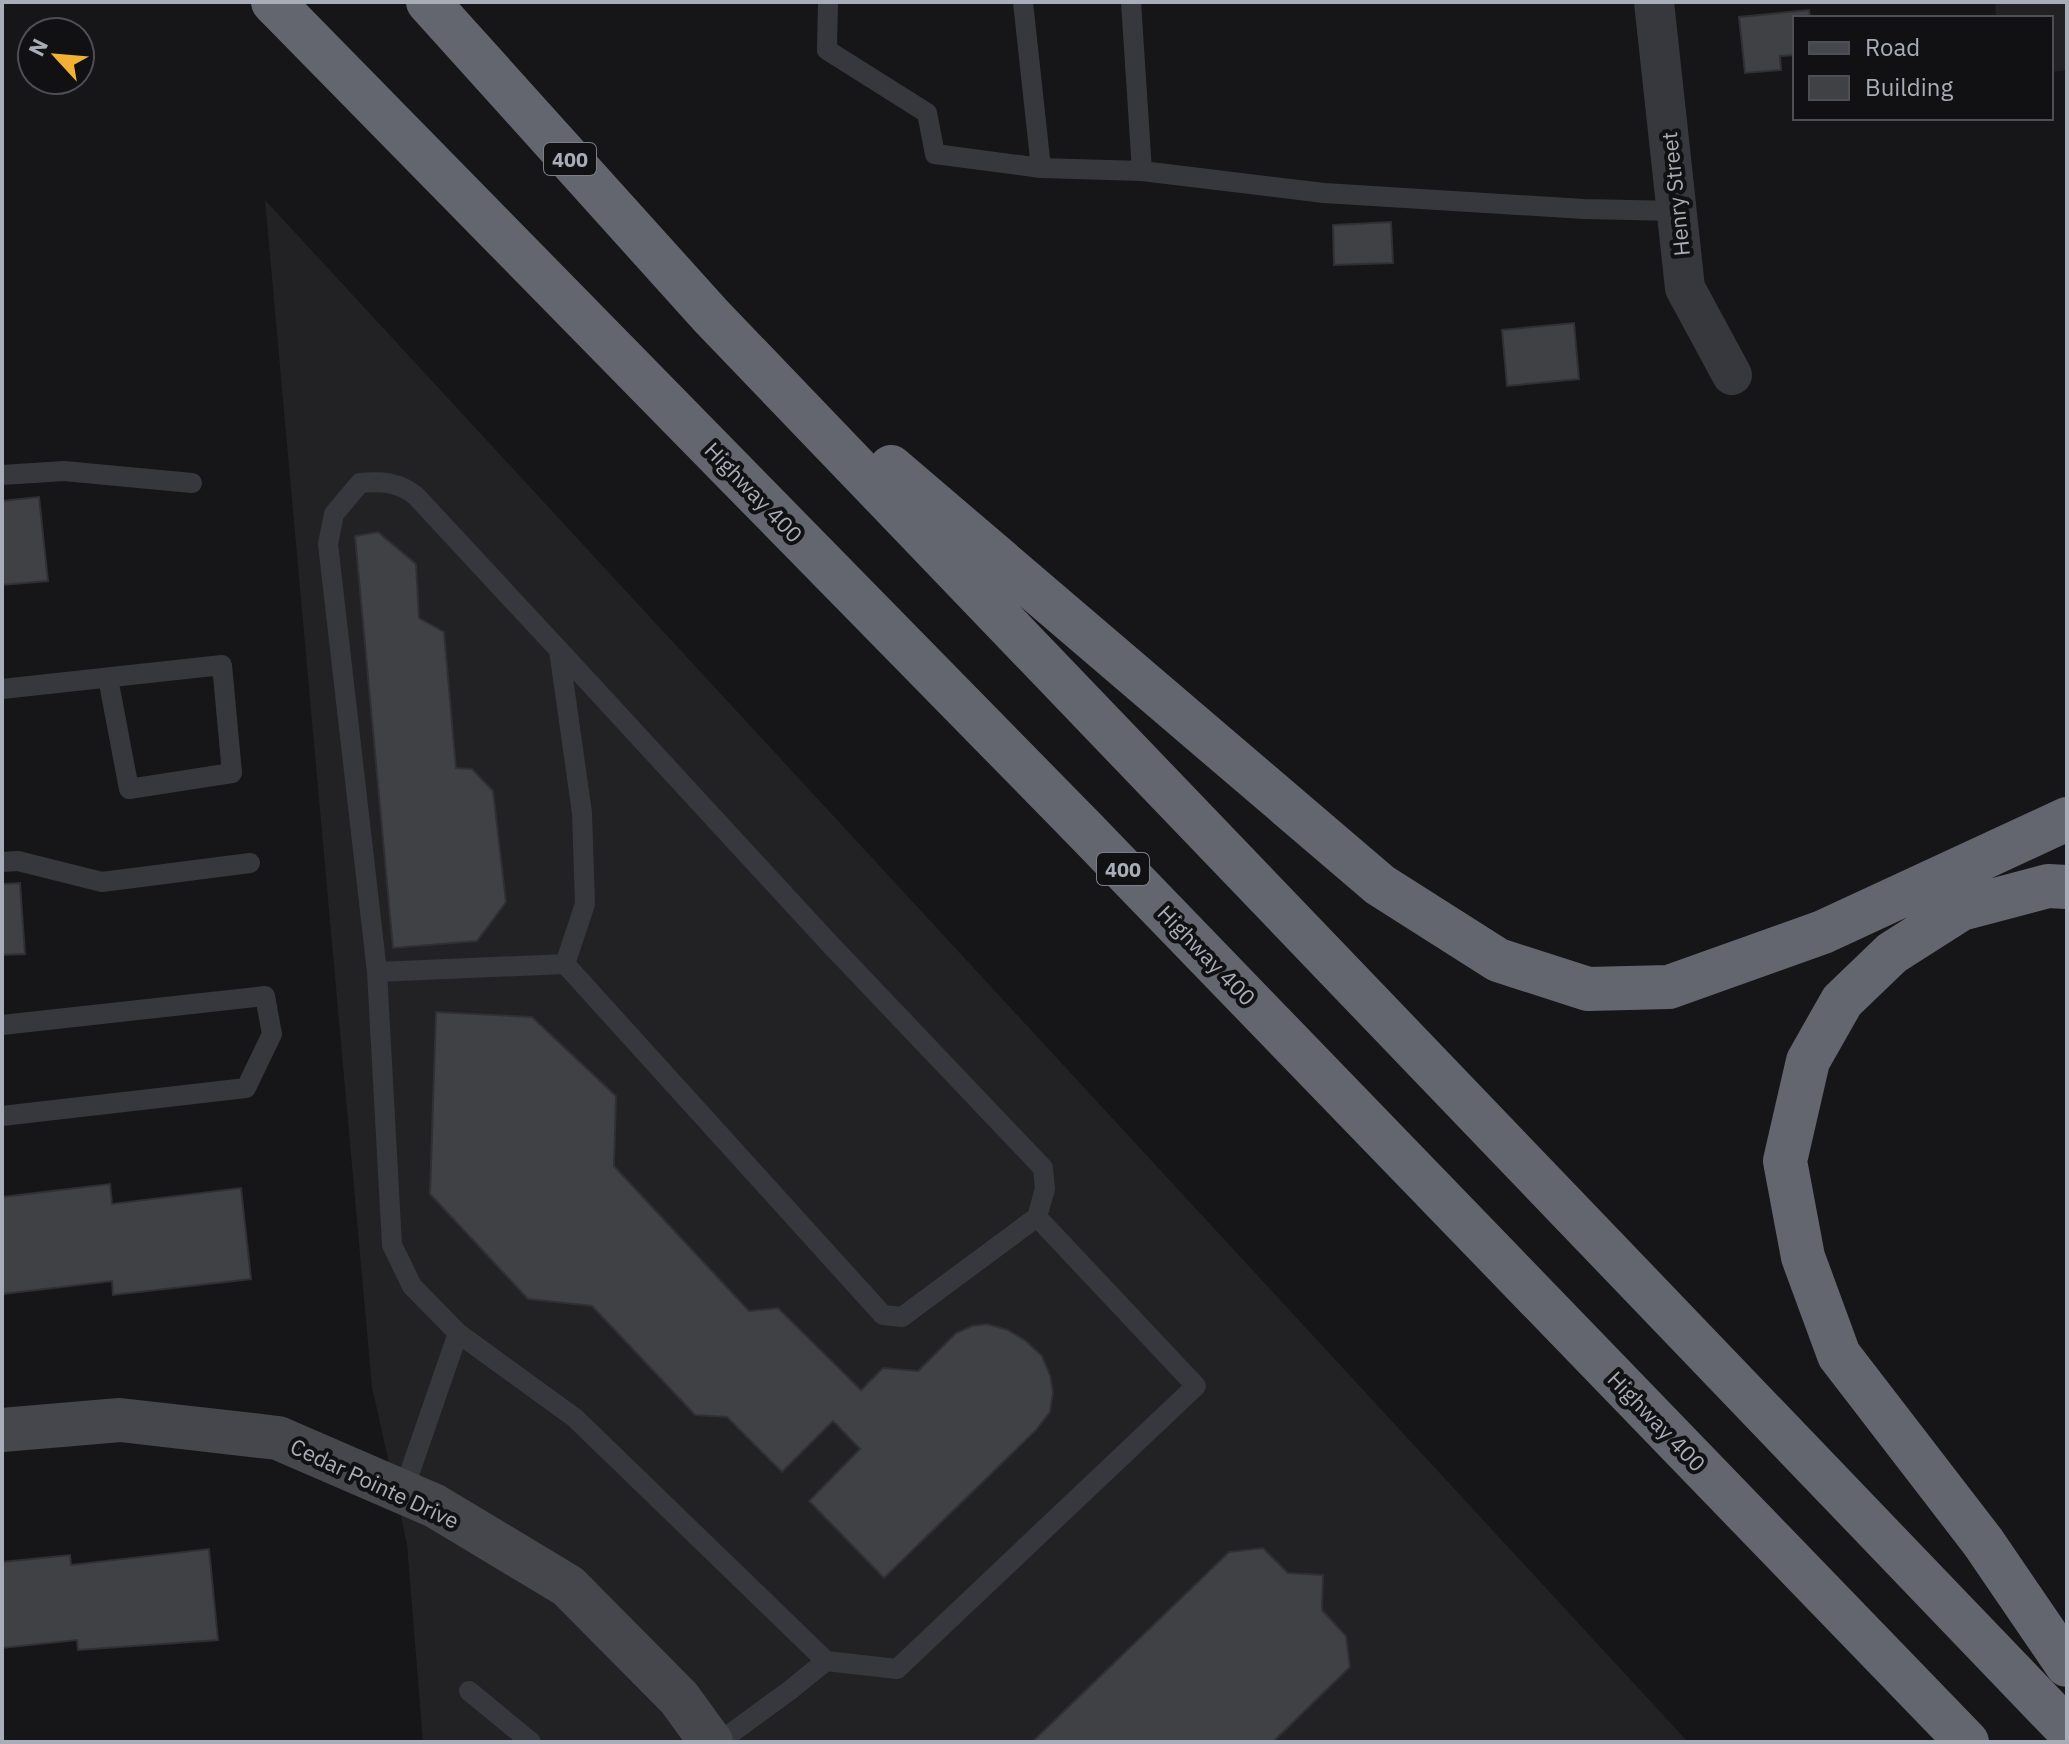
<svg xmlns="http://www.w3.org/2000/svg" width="2069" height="1744" viewBox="0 0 2069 1744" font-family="'IBM Plex Sans',sans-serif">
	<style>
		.built { fill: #222225 }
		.building { fill: #404145; stroke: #303034; stroke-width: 2 }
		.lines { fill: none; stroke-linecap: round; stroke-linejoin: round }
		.lane { stroke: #37383d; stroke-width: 20 }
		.street { stroke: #37383d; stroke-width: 40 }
		.secondary { stroke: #45474d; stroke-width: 44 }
		.highway { stroke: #63666e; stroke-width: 44 }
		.labels { text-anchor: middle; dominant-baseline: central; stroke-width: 8; stroke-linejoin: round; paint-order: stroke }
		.shield { fill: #111113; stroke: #7b7e86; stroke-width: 2 }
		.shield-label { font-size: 20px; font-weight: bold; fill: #a8adb8 }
		.street-label { font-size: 22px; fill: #a8adb8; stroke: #111113 }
	</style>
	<rect width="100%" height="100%" fill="#161618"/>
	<path class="built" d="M 1995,2 L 2067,2 L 2067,70 L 2051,72 L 2051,18 L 1996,18 Z
		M 265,200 L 1688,1742 L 423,1742 L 407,1544 L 372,1387 Z"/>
	<path class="building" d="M 1809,10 L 1810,18 L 1795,18 L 1795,55 L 1780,56 L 1781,70 L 1745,73 L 1739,17 Z
		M 1391,222 L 1393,263 L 1334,265 L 1333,225 Z
		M 1574,323 L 1579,379 L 1507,386 L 1502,330 Z
		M 39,497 L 48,581 L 2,585 L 2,501 Z
		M 378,532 L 416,564 L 419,618 L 444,632 L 456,768 L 472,769 L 493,791 L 506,902 L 477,941 L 393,948 L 355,536 Z
		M 20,883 L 25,954 L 2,955 L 2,884 Z
		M 436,1012 L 532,1017 L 616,1096 L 614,1166 L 749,1311 L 778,1308 L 861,1390 L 883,1368 L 918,1371 L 956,1333 L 972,1326 L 987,1324 L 1008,1330 L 1026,1341 L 1042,1356 L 1050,1375 L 1053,1392 L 1050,1412 L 1036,1430 L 884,1578 L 809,1501 L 860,1449 L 833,1421 L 782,1472 L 727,1417 L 695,1415 L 592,1306 L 528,1299 L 430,1194 Z
		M 110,1184 L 112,1204 L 241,1188 L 251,1279 L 113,1295 L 112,1281 L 2,1294 L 2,1197 Z
		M 1263,1548 L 1288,1573 L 1323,1575 L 1322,1610 L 1346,1636 L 1350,1667 L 1273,1742 L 1032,1742 L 1229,1552 Z
		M 209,1549 L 218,1640 L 78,1650 L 77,1640 L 2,1648 L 2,1562 L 70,1555 L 71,1565 Z"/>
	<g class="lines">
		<path class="lane" d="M 828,2 L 827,50 L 927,113 L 935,154 L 1041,168 L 1142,171 L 1324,193 L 1584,209 L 1677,211
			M 1023,2 L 1041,168
			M 1131,2 L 1142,171
			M 2,475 L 64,471 L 192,483
			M 2,689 L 222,665 L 232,773 L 129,789 L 108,678
			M 2,862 L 18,861 L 102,882 L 250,863
			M 565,964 L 883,1315 L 902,1317 L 1037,1217
			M 377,972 L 328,544 L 334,514 L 360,483 C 382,481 399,482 416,496 L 559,650
			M 2,1025 L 265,996 L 272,1034 L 246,1088 L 2,1116
			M 458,1333 L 412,1286 L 392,1245 L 377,972 L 565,964 L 585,904 L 582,813 L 559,650 L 829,943 L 1043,1168 L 1045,1189 L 1037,1217 L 1196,1386 L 897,1669 L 826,1661
			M 403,1492 L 458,1333 L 575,1418 L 826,1661 L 789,1691 L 719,1742
			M 469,1691 L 531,1742"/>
		<path class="street" d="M 1654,2 L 1685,288 L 1732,375"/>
		<path class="secondary" d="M 2,1430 L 120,1420 L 278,1438 L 435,1506 L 568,1586 L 679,1698 L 711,1742"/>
		<path class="highway" d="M 273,2 L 1085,830 L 1967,1742
			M 428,2 L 711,316 L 2067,1729
			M 891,467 L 1380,885 L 1498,960 L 1588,989 L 1669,987 L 1823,932 L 2067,819
			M 2067,887 L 2048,886 L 1961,909 L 1892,953 L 1842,1001 L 1808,1061 L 1785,1161 L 1803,1257 L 1839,1355 L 1983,1542 L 2067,1665"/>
	</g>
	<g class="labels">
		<g class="shield">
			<rect x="544" y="143" width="52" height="32" rx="6"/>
			<rect x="1097" y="853" width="52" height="32" rx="6"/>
		</g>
		<g class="shield-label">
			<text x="570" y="159">400</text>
			<text x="1123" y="869">400</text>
		</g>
		<g class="street-label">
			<text transform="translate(1675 194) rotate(-96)">Henry Street</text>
			<text transform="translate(754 492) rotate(46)">Highway 400</text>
			<text transform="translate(1207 955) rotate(46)">Highway 400</text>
			<text transform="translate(1657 1421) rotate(46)">Highway 400</text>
			<text transform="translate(375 1483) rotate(25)">Cedar Pointe Drive</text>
		</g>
	</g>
	<rect width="2069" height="1744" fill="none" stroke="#a8adb8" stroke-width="8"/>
	<rect x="1793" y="16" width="260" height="104" fill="#111113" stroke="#4d4f55" stroke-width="2"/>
	<rect x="1809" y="42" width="40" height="12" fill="#45474d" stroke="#4d4f55" stroke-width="2"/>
	<text x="1865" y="56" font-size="24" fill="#a8adb8">Road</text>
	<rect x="1809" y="76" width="40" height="24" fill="#404145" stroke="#4d4f55" stroke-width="2"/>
	<text x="1865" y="96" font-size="24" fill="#a8adb8">Building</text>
	<g transform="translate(56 56) rotate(296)"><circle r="38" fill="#111113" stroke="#4d4f55" stroke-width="2"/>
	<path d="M0-6L14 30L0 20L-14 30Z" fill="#f2b134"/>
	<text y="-12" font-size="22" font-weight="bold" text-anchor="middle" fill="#a8adb8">N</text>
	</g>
</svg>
